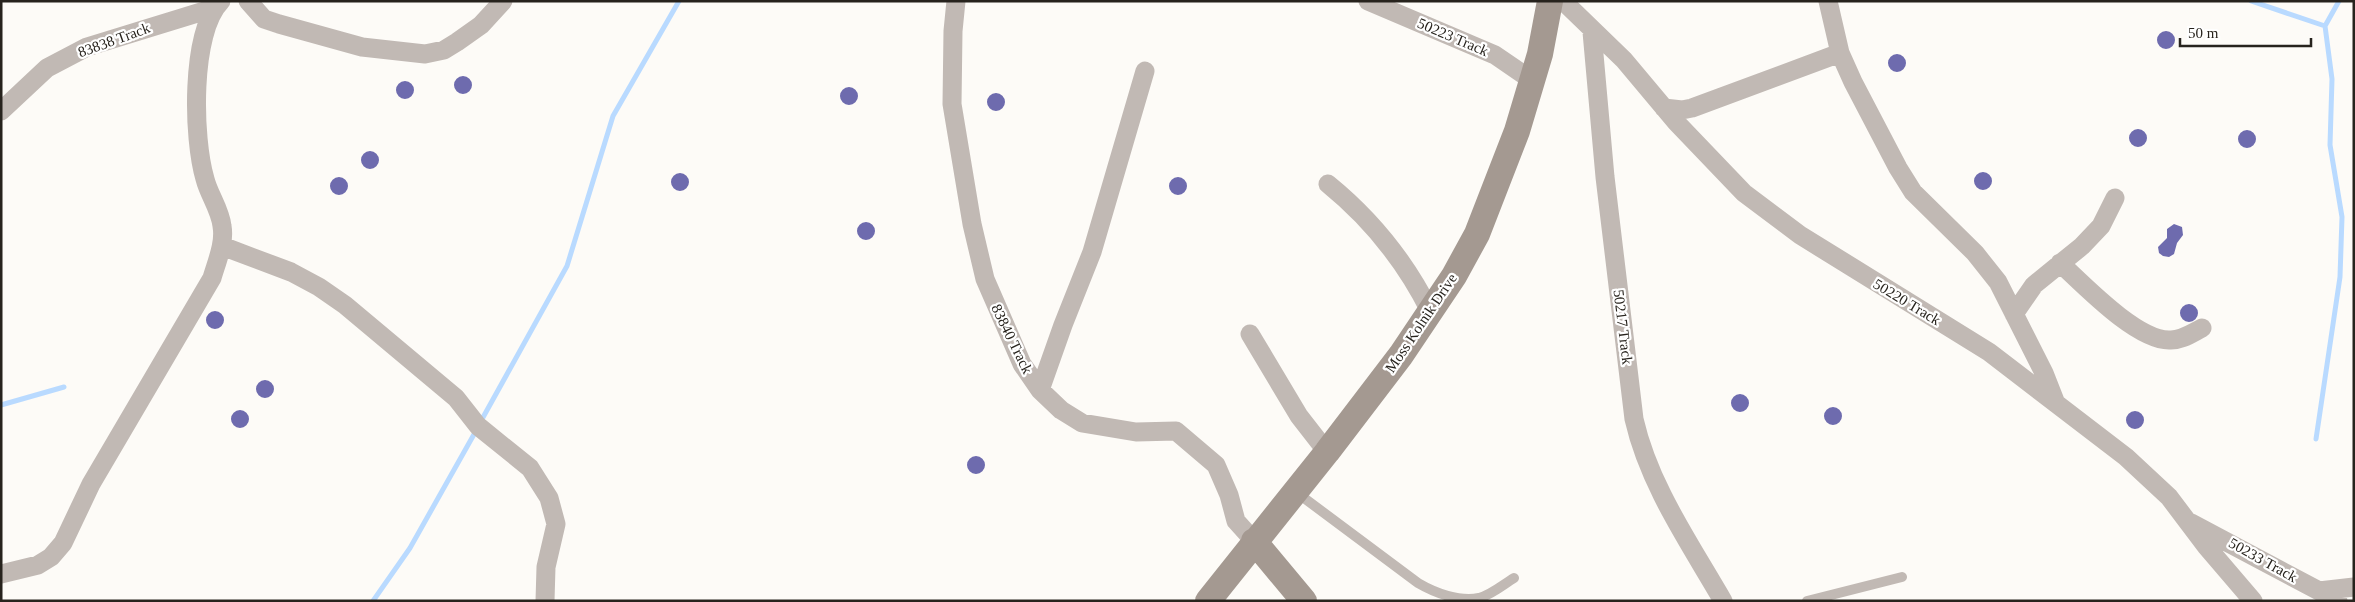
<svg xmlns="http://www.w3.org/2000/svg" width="2355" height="602" viewBox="0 0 2355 602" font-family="Georgia,serif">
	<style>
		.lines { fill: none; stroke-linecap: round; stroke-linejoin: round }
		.stream { stroke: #b9daff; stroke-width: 5 }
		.building { fill: #6e6bae }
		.lane { stroke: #c1b9b4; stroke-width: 10 }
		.street { stroke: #c1b9b4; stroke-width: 19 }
		.secondary { stroke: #a49991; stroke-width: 26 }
		.labels { text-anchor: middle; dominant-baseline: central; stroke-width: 4.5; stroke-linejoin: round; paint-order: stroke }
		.street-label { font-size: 15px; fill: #27231d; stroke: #fff }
	</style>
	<rect width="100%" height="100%" fill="#fdfbf7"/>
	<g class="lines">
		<path class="stream" d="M 2251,1 L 2325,26
			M 1,405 L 64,387
			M 481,421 L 567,266 L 613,116 L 679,1
			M 2316,439 L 2340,277 L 2342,217 L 2330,145 L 2332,79 L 2325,26 L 2339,1
			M 373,601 L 410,548 L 477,429"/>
	</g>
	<path class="building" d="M2157 40a9 9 0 1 1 18 0a9 9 0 1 1-18 0Z
		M1888 63a9 9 0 1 1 18 0a9 9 0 1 1-18 0Z
		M454 85a9 9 0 1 1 18 0a9 9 0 1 1-18 0Z
		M396 90a9 9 0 1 1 18 0a9 9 0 1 1-18 0Z
		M840 96a9 9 0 1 1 18 0a9 9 0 1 1-18 0Z
		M987 102a9 9 0 1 1 18 0a9 9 0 1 1-18 0Z
		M2129 138a9 9 0 1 1 18 0a9 9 0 1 1-18 0Z
		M2238 139a9 9 0 1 1 18 0a9 9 0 1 1-18 0Z
		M361 160a9 9 0 1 1 18 0a9 9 0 1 1-18 0Z
		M1974 181a9 9 0 1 1 18 0a9 9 0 1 1-18 0Z
		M671 182a9 9 0 1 1 18 0a9 9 0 1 1-18 0Z
		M330 186a9 9 0 1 1 18 0a9 9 0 1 1-18 0Z
		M1169 186a9 9 0 1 1 18 0a9 9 0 1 1-18 0Z
		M857 231a9 9 0 1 1 18 0a9 9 0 1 1-18 0Z
		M 2174,224 L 2182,227 L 2183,235 L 2177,243 L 2174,254 L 2169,257 L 2163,256 L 2159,253 L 2158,247 L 2167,238 L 2167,229 Z
		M2180 313a9 9 0 1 1 18 0a9 9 0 1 1-18 0Z
		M206 320a9 9 0 1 1 18 0a9 9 0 1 1-18 0Z
		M256 389a9 9 0 1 1 18 0a9 9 0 1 1-18 0Z
		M1731 403a9 9 0 1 1 18 0a9 9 0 1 1-18 0Z
		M1824 416a9 9 0 1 1 18 0a9 9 0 1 1-18 0Z
		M231 419a9 9 0 1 1 18 0a9 9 0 1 1-18 0Z
		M2126 420a9 9 0 1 1 18 0a9 9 0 1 1-18 0Z
		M967 465a9 9 0 1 1 18 0a9 9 0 1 1-18 0Z"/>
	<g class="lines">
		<path class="lane" d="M 1296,492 L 1418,583 C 1435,593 1459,602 1479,598 C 1491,595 1504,584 1514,578
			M 1807,601 L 1902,577"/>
		<path class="street" d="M 248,1 L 264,19 L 279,24 L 362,47 L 425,54 L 444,50 L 457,42 L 481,25 L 503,1
			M 956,1 L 953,31 L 952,104 L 972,224 L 985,279 L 1022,364 L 1040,390 L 1061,410 L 1082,423 L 1136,432 L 1176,431 L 1216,465 L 1229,495 L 1236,521 L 1254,541
			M 1368,1 L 1495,55 L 1533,81
			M 1563,1 L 1624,60 L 1676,122 L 1744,193 L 1800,235 L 1989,352 L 2126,457 L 2169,497 L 2206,546 L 2253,601
			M 1828,1 L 1840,53 L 1853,82 L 1898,168 L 1913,192 L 1975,253 L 1998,282 L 2044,373 L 2055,401
			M 1592,32 L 1605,177 L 1634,419 C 1649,485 1689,542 1723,601
			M 1664,108 L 1682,110 L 1692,108 L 1840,53
			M 1,111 L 47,68 L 87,47 L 214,8
			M 1328,184 C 1371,219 1405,261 1430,311
			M 222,246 L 291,272 L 319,287 L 345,305 L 456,398 L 478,426 L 530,468 L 549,498 L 556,524 L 546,567 L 545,601
			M 2060,263 C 2084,285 2136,340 2169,340 C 2181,341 2192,333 2202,328
			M 2014,314 L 2034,285 L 2082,246 L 2101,226 L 2115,198
			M 1250,334 L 1299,416 L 1327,452
			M 1040,390 L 1063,325 L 1092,252 L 1145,71
			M 2191,523 L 2338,601
			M 1,574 L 38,565 L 51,557 L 63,543 L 91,484 L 212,278 C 217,261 225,243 222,226 C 220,209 209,195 205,179 C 193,139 190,32 221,1
			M 2319,591 L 2354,587"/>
		<path class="secondary" d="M 1254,541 L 1304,601
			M 1208,601 L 1327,452 L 1401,355 L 1454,276 L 1477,234 L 1517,131 L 1540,54 L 1550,1"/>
	</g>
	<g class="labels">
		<g class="street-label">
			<text transform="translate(1453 37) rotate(23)">50223 Track</text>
			<text transform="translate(114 40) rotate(-20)">83838 Track</text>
			<text transform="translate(1907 302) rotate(31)">50220 Track</text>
			<text transform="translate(1421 323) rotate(-56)">Moss Kolnik Drive</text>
			<text transform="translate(1623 327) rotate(83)">50217 Track</text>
			<text transform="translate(1012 339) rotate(64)">83840 Track</text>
			<text transform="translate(2263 560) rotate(29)">50233 Track</text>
		</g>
	</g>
	<rect width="2355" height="602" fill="none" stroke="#27231d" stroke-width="5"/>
	<path d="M2180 38v8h131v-8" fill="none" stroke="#27231d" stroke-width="2.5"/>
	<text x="2188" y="38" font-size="15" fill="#27231d" stroke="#ffffff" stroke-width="4" paint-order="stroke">50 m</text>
</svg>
